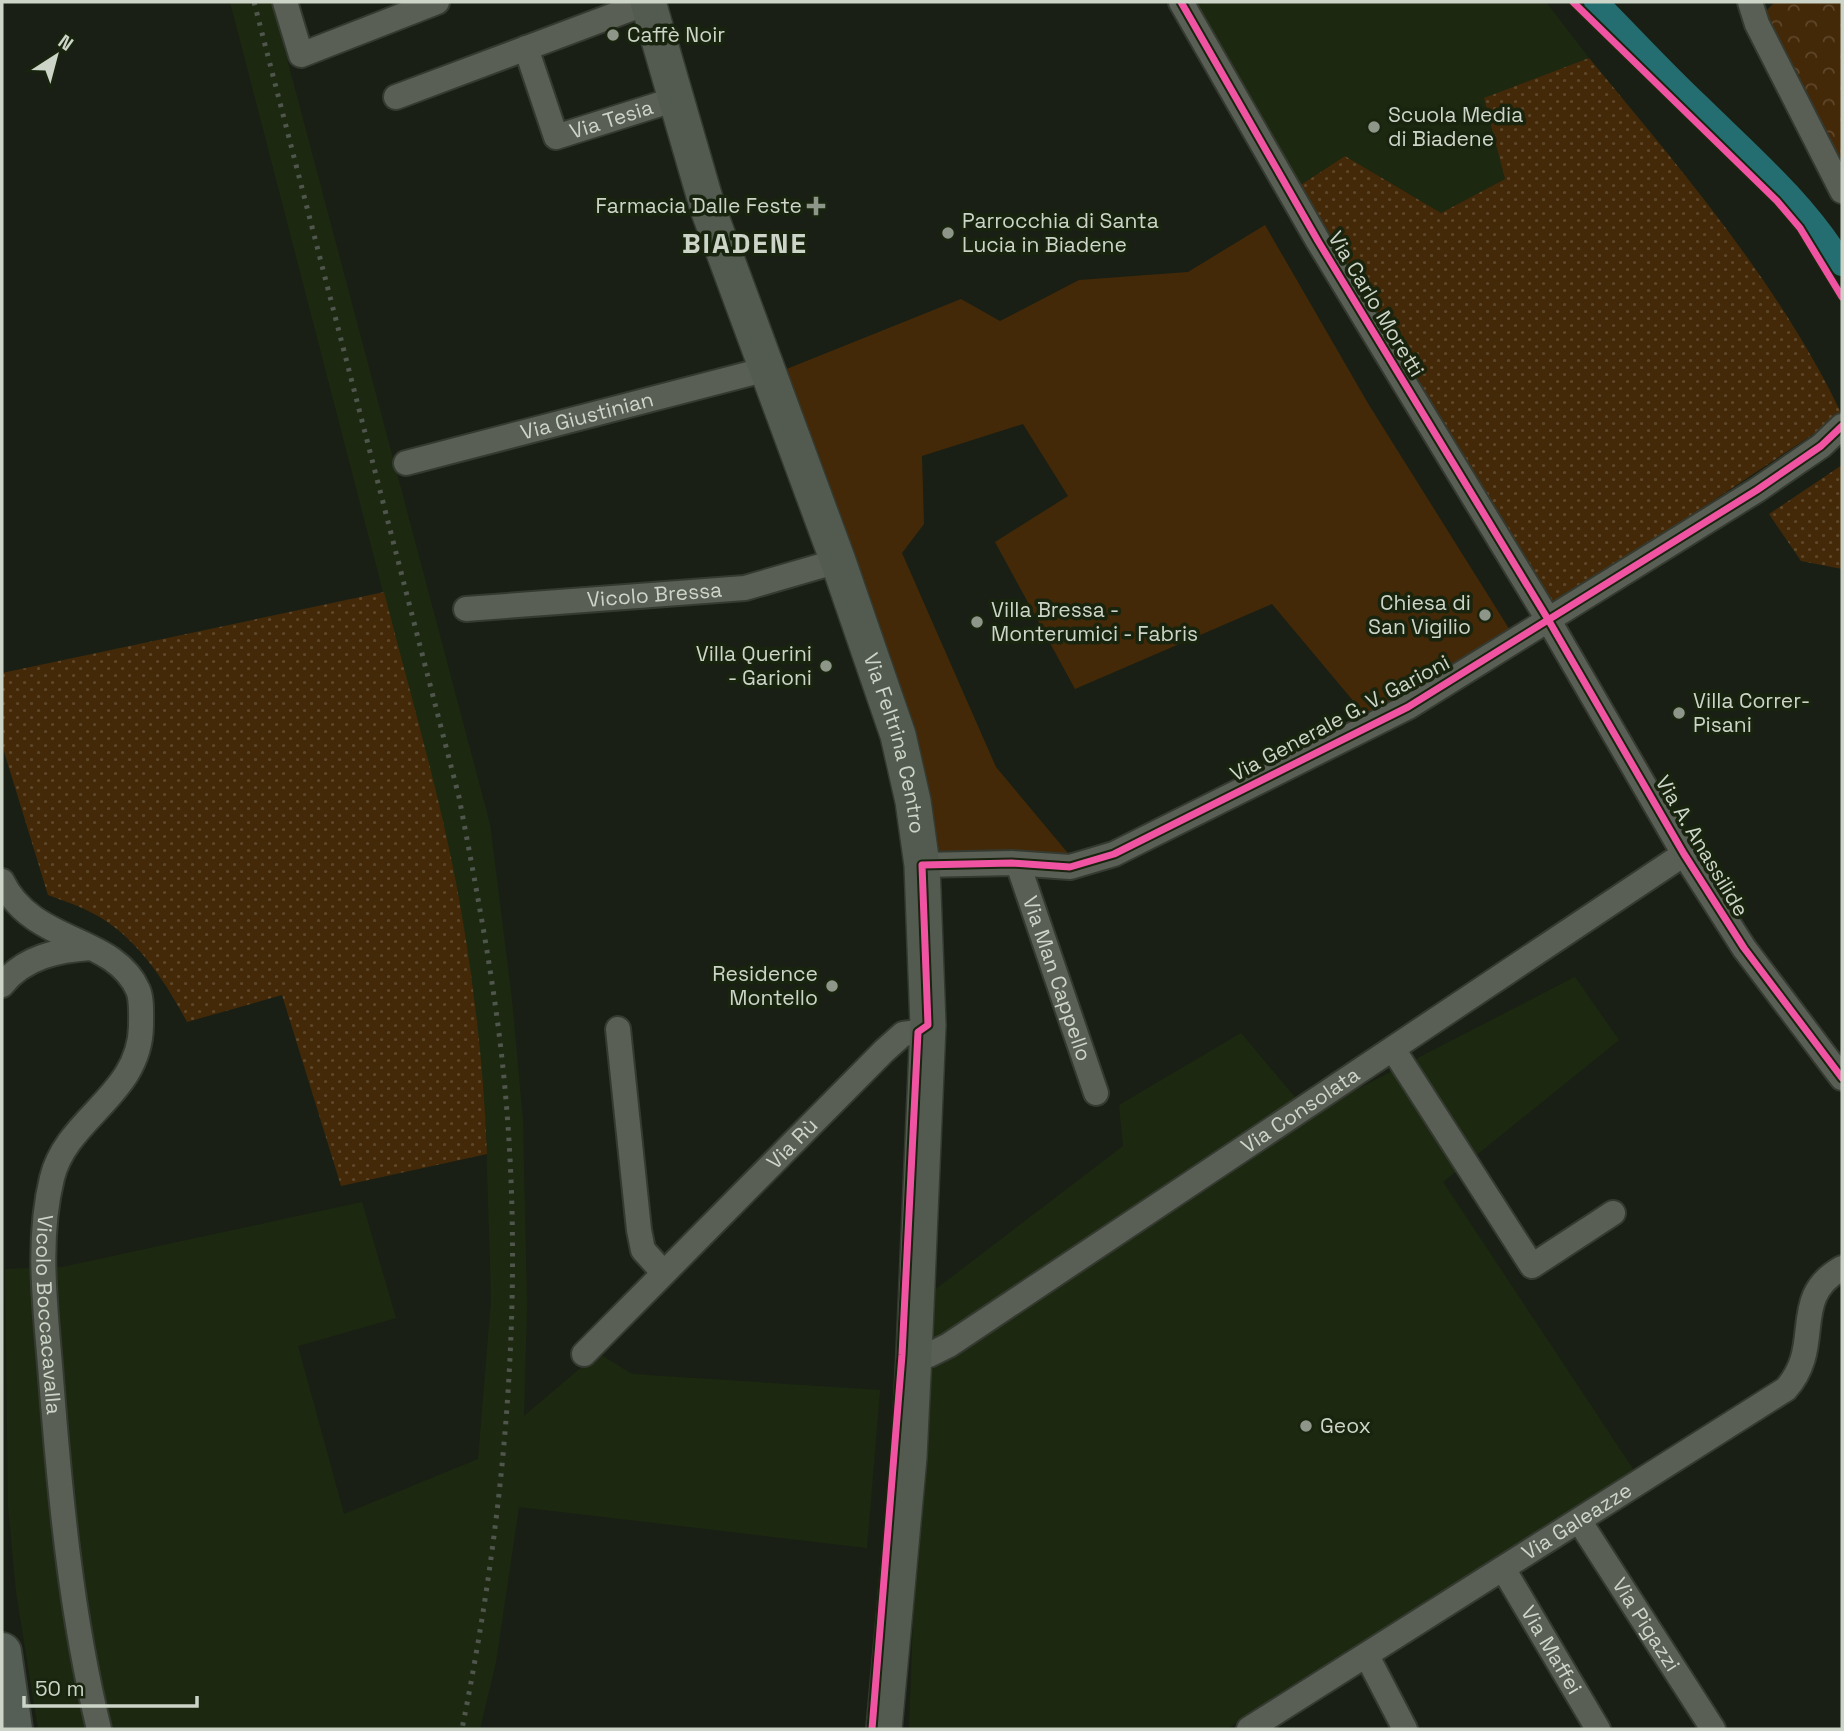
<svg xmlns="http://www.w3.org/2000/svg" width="1844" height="1731" font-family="'Space Grotesk',sans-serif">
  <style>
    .built { fill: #1c2910 }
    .grass { fill: url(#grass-dots) }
    .forest { fill: url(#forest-crowns) }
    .green { fill: #442908 }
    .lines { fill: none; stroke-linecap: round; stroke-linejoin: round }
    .canal { stroke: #246d70; stroke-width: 24 }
    .minor-casing { stroke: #353a31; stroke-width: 28 }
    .secondary-casing { stroke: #353a31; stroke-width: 38 }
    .primary-casing { stroke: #353a31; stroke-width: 42 }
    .minor { stroke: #5a5f55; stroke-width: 24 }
    .secondary { stroke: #535b50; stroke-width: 35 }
    .primary { stroke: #555f55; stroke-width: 38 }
    .rail { stroke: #50564d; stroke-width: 5; stroke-dasharray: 3.5 7; stroke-linecap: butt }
    .cycleway-casing { stroke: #19240f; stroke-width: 11 }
    .cycleway { stroke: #f153a3; stroke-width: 7 }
    .poi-dot { fill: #8e9589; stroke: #19240f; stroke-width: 2.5 }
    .labels { text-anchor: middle; stroke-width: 7; stroke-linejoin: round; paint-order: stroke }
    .poi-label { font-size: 21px; fill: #cdd5c8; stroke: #19240f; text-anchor: start }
    .street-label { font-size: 21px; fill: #cdd5c8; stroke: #19240f }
    .district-label { font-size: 28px; font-weight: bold; letter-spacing: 2px; fill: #cdd5c8; stroke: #19240f }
  </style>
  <defs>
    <pattern id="grass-dots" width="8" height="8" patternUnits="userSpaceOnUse" patternTransform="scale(1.75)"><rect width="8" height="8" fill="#442908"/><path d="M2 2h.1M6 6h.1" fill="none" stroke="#5e472a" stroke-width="1.8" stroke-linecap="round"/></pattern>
    <pattern id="forest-crowns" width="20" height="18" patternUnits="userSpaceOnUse" patternTransform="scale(1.75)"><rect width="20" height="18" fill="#442908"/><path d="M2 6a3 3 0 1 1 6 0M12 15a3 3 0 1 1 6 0" fill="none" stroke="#5e472a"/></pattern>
  </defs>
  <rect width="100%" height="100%" fill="#191f14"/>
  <!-- built -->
  <g class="built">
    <polygon points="230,2 272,2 490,824 512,1000 523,1120 527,1305 524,1416 598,1353 632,1374 880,1390 867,1548 519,1507 496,1662 480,1729 38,1729 16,1592 8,1506 5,1269 62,1267 362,1202 396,1318 298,1346 344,1514 478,1459 491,1301 486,1129 474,995 446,835"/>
    <polygon points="1182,2 1546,2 1589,58 1485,98 1505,179 1441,213 1345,156 1293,190"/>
    <polygon points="1575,977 1619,1040 1443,1182 1637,1475 1227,1729 909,1729 922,1381 932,1292 1123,1146 1119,1105 1241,1033 1309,1114"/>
  </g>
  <!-- grass -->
  <g class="grass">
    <path d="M 1589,58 C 1680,168 1781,286 1842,415 L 1547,611 L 1293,190 L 1345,156 L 1441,213 L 1505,179 L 1484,98 Z"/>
    <polygon points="1842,465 1842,569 1801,561 1769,514"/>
    <path d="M 384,592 C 412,702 445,811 463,922 C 476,999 484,1077 487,1154 L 341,1186 L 282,995 L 187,1022 C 166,982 135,935 94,914 C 80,906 64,901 48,895 L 2,745 L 2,673 Z"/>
  </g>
  <!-- forest -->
  <polygon class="forest" points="1775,2 1842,2 1842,173 1795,82 1765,12"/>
  <!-- green -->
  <polygon class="green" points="1265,225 1369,405 1513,635 1365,715 1272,604 1075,689 995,542 1068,496 1023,424 922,456 924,524 902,553 996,767 1072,858 1046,860 928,850 779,372 961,299 1000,321 1079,280 1188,272"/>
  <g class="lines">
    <!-- canal -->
    <path class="canal" d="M 1596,2 C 1630,36 1663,72 1698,105 C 1750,156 1804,202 1842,264"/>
    <!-- minor casing -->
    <g class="minor-casing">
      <g id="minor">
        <polyline points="285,2 301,55 437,2"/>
        <polyline points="1181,2 1318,241 1549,621 1684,854 1744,948 1842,1078"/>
        <polyline points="1750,2 1757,24 1842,191"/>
        <path id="s1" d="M 526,48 L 556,137 L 676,99"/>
        <polyline points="396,97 649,2"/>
        <path id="s2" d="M 406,463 L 767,369"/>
        <path id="s3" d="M 466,609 L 745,588 L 838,561"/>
        <path id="s4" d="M 1018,864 L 1096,1093"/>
        <polyline points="922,865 1012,863 1070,867 1114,854 1408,707 1757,490 1821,446 1842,426"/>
        <path id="s5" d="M 2,881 C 33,945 114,935 138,990 C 142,999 141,1015 141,1026 C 140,1095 67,1117 52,1178 C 36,1243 46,1311 51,1378 C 60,1495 71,1615 99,1729"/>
        <path d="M 2,985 C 24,957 58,950 91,948"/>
        <polyline points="618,1029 639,1230 643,1250 662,1271"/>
        <polyline points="1393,1049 1532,1266 1613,1213"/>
        <path id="s6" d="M 584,1354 L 884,1051 L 903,1034 L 918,1032 L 928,1025"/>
        <path id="s7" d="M 914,1354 L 929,1355 L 949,1345 L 1684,854"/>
        <path id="s8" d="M 1580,1522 L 1713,1729"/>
        <path id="s9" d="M 1504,1570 L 1598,1729"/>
        <polyline points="1367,1656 1405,1729"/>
        <path id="s10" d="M 1249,1729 L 1786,1389 C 1825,1345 1788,1298 1842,1268"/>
      </g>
    </g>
    <!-- secondary casing -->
    <g class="secondary-casing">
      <g id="secondary">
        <path id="s11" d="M 648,2 L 708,209 L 838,561 L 898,735 L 913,801 L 922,865 L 928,1025 L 914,1354 L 909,1457 L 884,1729"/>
      </g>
    </g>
    <!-- primary casing -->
    <g class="primary-casing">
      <polyline id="primary" points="2,1652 13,1729"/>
    </g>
    <!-- minor -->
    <use href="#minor" class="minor"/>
    <!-- secondary -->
    <use href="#secondary" class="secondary"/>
    <!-- primary -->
    <use href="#primary" class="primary"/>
    <!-- rail -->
    <path class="rail" d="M 254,2 L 459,797 C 474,876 489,954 499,1033 C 528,1266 508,1500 462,1729"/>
    <!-- cycleway casing -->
    <g class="cycleway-casing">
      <g id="cycleway">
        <polyline points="1181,2 1318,241 1549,621 1684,854 1744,948 1842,1078"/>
        <polyline points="1573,2 1777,201 1800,228 1842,297"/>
        <polyline points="872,1729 902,1355 918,1032 928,1025 922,865 1012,863 1070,867 1114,854 1408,707 1757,490 1821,446 1842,426"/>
      </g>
    </g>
    <!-- cycleway -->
    <use href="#cycleway" class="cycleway"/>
  </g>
  <!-- markers -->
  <g class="poi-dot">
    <circle cx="613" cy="35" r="7"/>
    <circle cx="1374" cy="127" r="7"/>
    <path d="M812.5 195.5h7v7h7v7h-7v7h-7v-7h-7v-7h7z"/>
    <circle cx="948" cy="233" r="7"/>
    <circle cx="1485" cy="615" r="7"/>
    <circle cx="977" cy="622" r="7"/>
    <circle cx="826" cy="666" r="7"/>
    <circle cx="1679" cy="713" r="7"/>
    <circle cx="832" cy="986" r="7"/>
    <circle cx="1306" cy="1426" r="7"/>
  </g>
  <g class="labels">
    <!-- poi labels -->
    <g class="poi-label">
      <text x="627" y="42">Caffè Noir</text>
      <text x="1388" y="122">Scuola Media<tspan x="1388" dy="24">di Biadene</tspan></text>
      <text x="802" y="213" text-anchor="end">Farmacia Dalle Feste</text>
      <text x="962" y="228">Parrocchia di Santa<tspan x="962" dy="24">Lucia in Biadene</tspan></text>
      <text x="1471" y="610" text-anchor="end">Chiesa di<tspan x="1471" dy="24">San Vigilio</tspan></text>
      <text x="991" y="617">Villa Bressa -<tspan x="991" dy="24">Monterumici - Fabris</tspan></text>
      <text x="812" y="661" text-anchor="end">Villa Querini<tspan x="812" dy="24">- Garioni</tspan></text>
      <text x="1693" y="708">Villa Correr-<tspan x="1693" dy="24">Pisani</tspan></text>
      <text x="818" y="981" text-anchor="end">Residence<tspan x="818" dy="24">Montello</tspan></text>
      <text x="1320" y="1433">Geox</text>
    </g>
    <!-- street labels -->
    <g class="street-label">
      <text dy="7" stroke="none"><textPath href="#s1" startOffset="152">Via Tesia</textPath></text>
      <text transform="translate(1376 304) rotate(59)" y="7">Via Carlo Moretti</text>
      <text dy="7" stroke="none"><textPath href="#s2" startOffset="187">Via Giustinian</textPath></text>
      <text dy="7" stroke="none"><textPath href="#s3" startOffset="189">Vicolo Bressa</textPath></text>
      <text transform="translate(1340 718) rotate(-28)" y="7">Via Generale G. V. Garioni</text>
      <text dy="7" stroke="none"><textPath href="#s11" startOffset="782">Via Feltrina Centro</textPath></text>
      <text transform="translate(1702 846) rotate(59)" y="7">Via A. Anassilide</text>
      <text dy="7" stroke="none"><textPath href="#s4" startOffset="121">Via Man Cappello</textPath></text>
      <text dy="7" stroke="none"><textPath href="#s7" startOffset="460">Via Consolata</textPath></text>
      <text dy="7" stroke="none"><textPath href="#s6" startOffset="296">Via Rù</textPath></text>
      <text dy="7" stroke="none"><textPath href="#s5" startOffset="532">Vicolo Boccacavalla</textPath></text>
      <text dy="7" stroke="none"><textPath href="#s10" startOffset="388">Via Galeazze</textPath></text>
      <text dy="7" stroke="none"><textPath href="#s8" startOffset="122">Via Pigazzi</textPath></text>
      <text dy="7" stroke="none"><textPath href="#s9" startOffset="93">Via Maffei</textPath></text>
    </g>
    <!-- district labels -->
    <g class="district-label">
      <text x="745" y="253">BIADENE</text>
    </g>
  </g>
  <!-- border -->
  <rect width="1844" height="1731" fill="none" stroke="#cdd5c8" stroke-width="7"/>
  <!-- north arrow -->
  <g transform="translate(56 56) rotate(36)" stroke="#19240f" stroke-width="5" paint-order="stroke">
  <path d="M0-5L12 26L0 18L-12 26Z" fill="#cdd5c8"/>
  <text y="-10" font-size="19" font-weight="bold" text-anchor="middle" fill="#cdd5c8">N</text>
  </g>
  <!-- scale -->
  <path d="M24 1696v10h173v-10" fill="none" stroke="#cdd5c8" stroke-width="3.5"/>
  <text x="35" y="1696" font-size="21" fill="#cdd5c8" stroke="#19240f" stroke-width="5" paint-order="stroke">50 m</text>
</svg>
